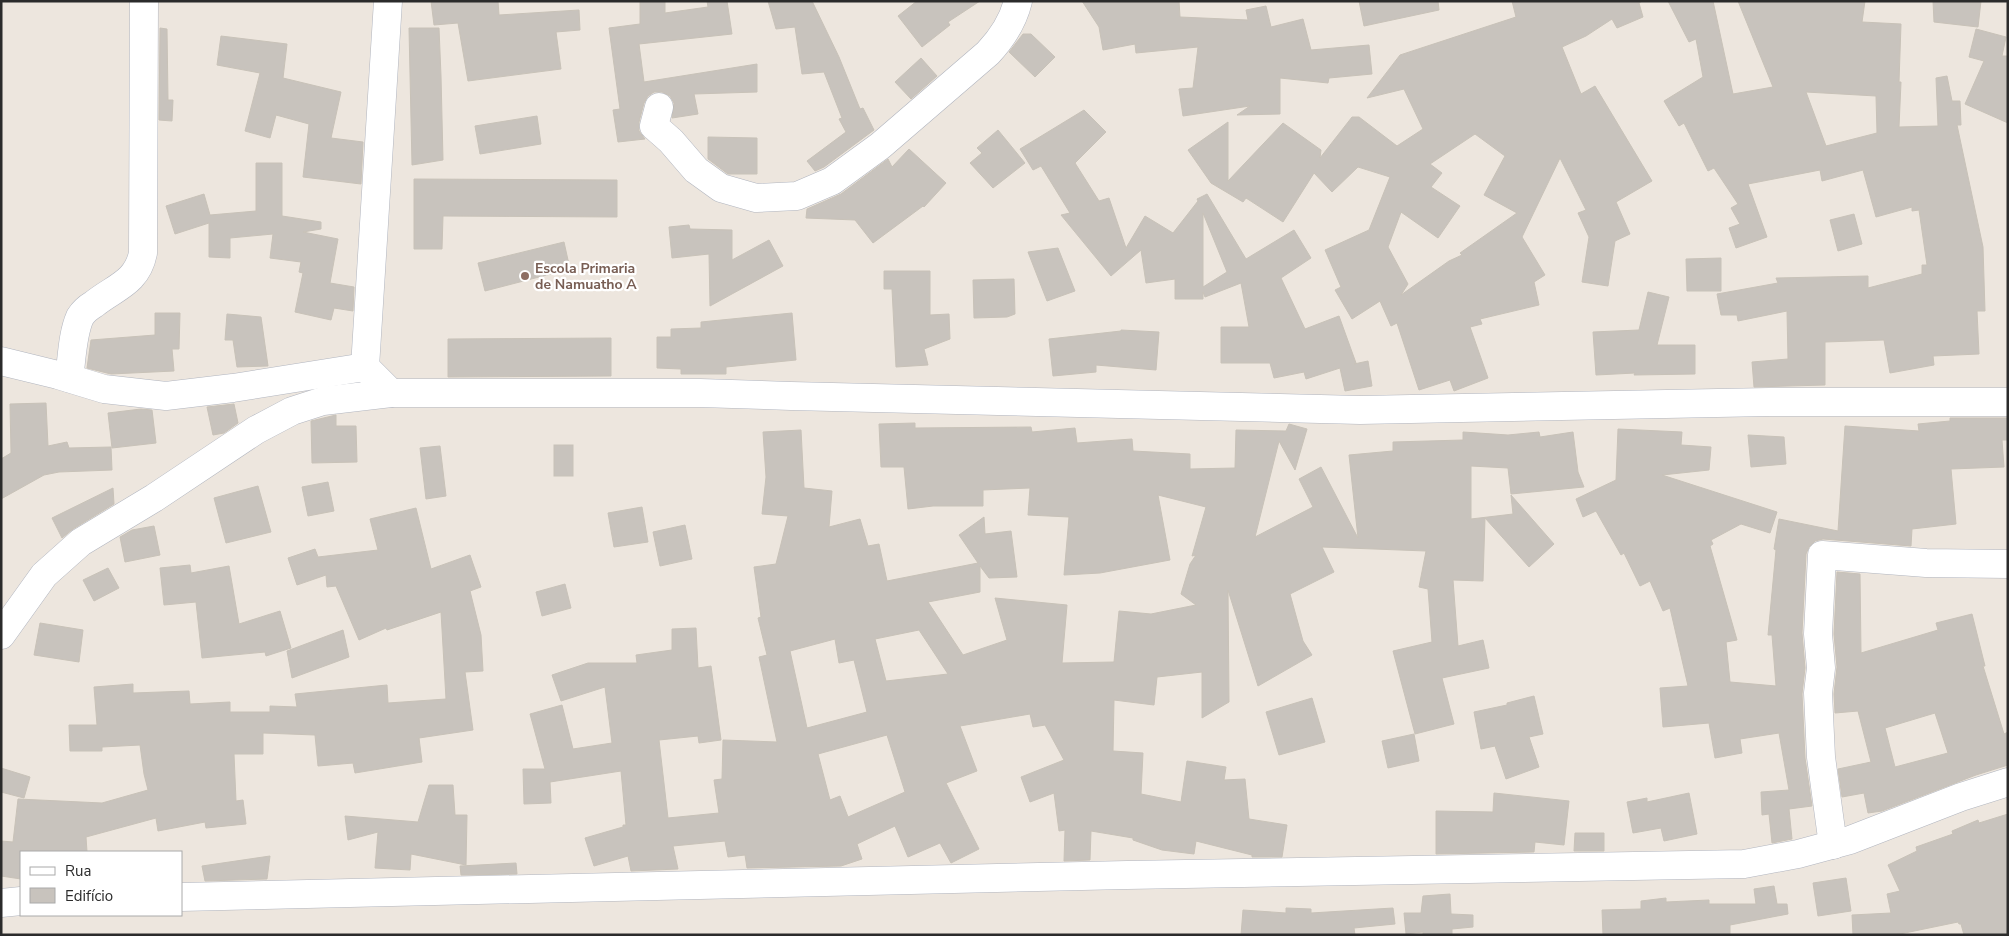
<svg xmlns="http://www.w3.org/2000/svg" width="2009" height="936" font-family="'Nunito Sans',sans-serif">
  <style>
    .building { fill: #c8c3bd; stroke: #c8c2b8; fill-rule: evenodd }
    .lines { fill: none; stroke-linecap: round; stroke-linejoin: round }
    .minor-casing { stroke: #b1b5bf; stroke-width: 29 }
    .minor { stroke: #fff; stroke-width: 28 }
    .education-dot { fill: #8d6e63; stroke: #fff; stroke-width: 2 }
    .labels { text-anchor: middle; stroke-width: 4.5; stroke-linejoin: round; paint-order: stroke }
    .education-label { font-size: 14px; font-weight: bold; fill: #785e54; stroke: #fff; text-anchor: start }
  </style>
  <rect width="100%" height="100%" fill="#ede6de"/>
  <!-- building -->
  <g class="building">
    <polygon points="431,1 498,1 499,15 579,10 580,30 556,32 561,69 468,81 458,23 434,25"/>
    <polygon points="640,1 665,1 665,13 708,7 707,1 727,1 732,34 639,44 644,82 757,64 757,92 694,94 698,114 672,118 674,103 670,96 662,92 654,92 648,96 644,103 639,122 639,131 645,139 618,142 613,110 620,109 609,28 640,24"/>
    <polygon points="768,1 812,1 839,57 860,109 863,108 874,130 824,167 815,171 807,161 846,132 839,119 842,118 824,72 802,74 795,27 776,29"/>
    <polygon points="917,1 980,1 948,22 950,25 922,47 898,16"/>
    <polygon points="1082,1 1179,1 1180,17 1248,20 1246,10 1266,6 1271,27 1303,19 1311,50 1369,45 1372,74 1329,78 1328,83 1280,78 1280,114 1237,115 1250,106 1183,116 1179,89 1193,88 1198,47 1136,53 1135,44 1103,50 1099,27"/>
    <polygon points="1359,1 1438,1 1439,10 1364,26"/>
    <path d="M 1512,1 L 1642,1 L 1639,3 L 1643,17 L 1617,28 L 1612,19 L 1586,36 L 1562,47 L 1581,94 L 1595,86 L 1652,181 L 1616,202 L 1630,234 L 1615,241 L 1608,286 L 1582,282 L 1589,237 L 1578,213 L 1586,210 L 1560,158 L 1522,237 L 1545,275 L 1534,282 L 1539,305 L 1480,319 L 1482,324 L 1470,327 L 1488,378 L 1454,391 L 1450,380 L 1419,390 L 1397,323 L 1391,326 L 1380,301 L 1352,319 L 1335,290 L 1341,287 L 1325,250 L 1369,230 L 1390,177 L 1358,167 L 1332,192 L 1314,173 L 1283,222 L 1246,198 L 1243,202 L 1211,183 L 1188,150 L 1228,122 L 1228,181 L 1283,123 L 1321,150 L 1320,158 L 1352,117 L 1359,117 L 1397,146 L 1423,129 L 1404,89 L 1367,98 L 1400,55 L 1516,17 ZM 1475,134 L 1505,156 L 1484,195 L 1517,213 L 1460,253 L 1462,255 L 1449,261 L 1401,295 L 1408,284 L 1388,247 L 1401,212 L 1438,238 L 1460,206 L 1431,187 L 1442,173 L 1430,164 Z"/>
    <path d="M 1668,1 L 1713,1 L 1733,94 L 1773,87 L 1738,1 L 1865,1 L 1862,22 L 1901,24 L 1899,82 L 1901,82 L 1899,127 L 1938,126 L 1936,78 L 1947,76 L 1952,101 L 1960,101 L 1961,125 L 1957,125 L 1983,247 L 1985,311 L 1977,311 L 1979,354 L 1933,356 L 1934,365 L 1890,373 L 1884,340 L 1825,342 L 1825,385 L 1754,387 L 1752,362 L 1788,359 L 1787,311 L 1738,321 L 1737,315 L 1721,315 L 1717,294 L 1778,283 L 1776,278 L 1868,276 L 1868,288 L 1922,274 L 1922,265 L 1927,265 L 1919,210 L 1912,211 L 1912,207 L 1876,217 L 1863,170 L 1822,181 L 1820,170 L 1748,184 L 1767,237 L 1736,248 L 1729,228 L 1740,224 L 1731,208 L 1738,204 L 1714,168 L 1708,171 L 1684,123 L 1679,126 L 1664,101 L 1703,77 L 1696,39 L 1689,42 ZM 1806,92 L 1876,96 L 1877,133 L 1826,146 Z"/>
    <polygon points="1933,1 1981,1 1978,27 1934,22"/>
    <polygon points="160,28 167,29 168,100 173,100 172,121 159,120"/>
    <polygon points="409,28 439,28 441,76 443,160 412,165"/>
    <polygon points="1976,29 2006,37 2002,56 2008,56 2008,123 1965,104 1984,61 1969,57"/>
    <polygon points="1023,34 1031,34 1055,57 1035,77 1009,52"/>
    <polygon points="221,36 287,44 283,78 341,92 331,138 363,142 361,184 303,177 309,124 276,115 270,138 245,131 260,73 217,65"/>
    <polygon points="921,58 937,76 911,99 895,82"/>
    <path d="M 1084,110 L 1106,132 L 1075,163 L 1099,201 L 1109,198 L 1126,248 L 1145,216 L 1173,233 L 1198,201 L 1197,199 L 1207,194 L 1246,259 L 1294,230 L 1311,258 L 1281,278 L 1305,329 L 1339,316 L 1356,363 L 1354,364 L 1368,361 L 1372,386 L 1345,391 L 1340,368 L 1306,379 L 1304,372 L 1274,378 L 1270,363 L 1221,363 L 1221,327 L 1249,327 L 1241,283 L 1205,297 L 1203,292 L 1203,299 L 1175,299 L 1175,279 L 1146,283 L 1141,250 L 1111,276 L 1061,215 L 1070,213 L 1041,166 L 1033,170 L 1020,149 ZM 1203,213 L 1227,272 L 1203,287 Z"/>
    <polygon points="537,116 541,144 480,154 475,126"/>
    <polygon points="998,130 1025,163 993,188 970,163 982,153 977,148"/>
    <polygon points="708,137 757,138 757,174 728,174 708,159"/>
    <polygon points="909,149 946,183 924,207 923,206 873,243 855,220 806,218 807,209 841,194 888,159 892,167"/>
    <polygon points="256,163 282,163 282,216 321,222 321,229 303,232 338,239 330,283 354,287 353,311 334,308 331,320 295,312 303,273 299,272 301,262 270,258 273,234 230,238 230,258 209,257 209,223 175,234 166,206 204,194 210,215 256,211"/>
    <polygon points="414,179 617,180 617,217 443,216 442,249 414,249"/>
    <polygon points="1854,214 1862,244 1838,251 1830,220"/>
    <polygon points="689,225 690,229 732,230 732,260 769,240 783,266 710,306 709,254 672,258 669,227"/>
    <polygon points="564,242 570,269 485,291 478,263"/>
    <polygon points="1058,248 1075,291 1047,301 1028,252"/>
    <polygon points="1721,258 1721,291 1687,291 1686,259"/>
    <polygon points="884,271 930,271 930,315 949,314 950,339 924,349 928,365 896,367 892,289 884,289"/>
    <polygon points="1014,279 1015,314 1007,317 974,318 973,280"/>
    <polygon points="1648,292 1669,297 1657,345 1695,345 1695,374 1634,375 1635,373 1596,375 1593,332 1639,330"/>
    <polygon points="155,313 180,313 179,349 172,349 174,371 111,374 87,368 91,340 155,335"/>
    <polygon points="792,313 796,360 726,367 726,374 681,374 681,369 657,368 657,337 671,337 671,329 701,328 701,322"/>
    <polygon points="227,314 261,317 268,366 237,367 233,340 225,340"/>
    <polygon points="1121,330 1159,332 1156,370 1096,365 1096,372 1053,376 1049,339 1121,331"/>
    <polygon points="611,338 611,376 448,377 448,339"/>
    <polygon points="46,403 48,446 67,442 69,448 111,447 112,470 59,472 44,475 1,499 1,459 11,453 10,404"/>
    <polygon points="234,404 238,423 224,433 213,435 207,407"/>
    <polygon points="141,409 152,410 156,443 112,448 108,413"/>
    <polygon points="336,415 336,426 356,426 357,462 312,463 311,421"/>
    <polygon points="1950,418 2008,418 2008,440 2002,440 2004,467 1951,469 1956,524 1912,529 1911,546 1823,539 1815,541 1809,547 1806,554 1802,633 1805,668 1802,694 1805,758 1812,806 1789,809 1792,839 1772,843 1769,814 1762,815 1761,792 1789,790 1779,733 1740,739 1742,753 1715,758 1709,723 1663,727 1660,688 1688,686 1670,608 1663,611 1650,581 1640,586 1624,553 1621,555 1596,511 1583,517 1576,499 1616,480 1618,429 1682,432 1681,445 1711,447 1709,470 1662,475 1777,512 1770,533 1741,524 1711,540 1713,544 1710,546 1737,640 1726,642 1730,682 1776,686 1772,635 1768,635 1776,550 1774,549 1779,519 1838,531 1845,426 1919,431 1918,424 1950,421"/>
    <path d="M 915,423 L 915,428 L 1031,427 L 1032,432 L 1075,428 L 1077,443 L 1132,439 L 1133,451 L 1190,454 L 1190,469 L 1235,468 L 1236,430 L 1286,431 L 1289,424 L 1307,429 L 1295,470 L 1279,441 L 1255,537 L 1313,507 L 1299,479 L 1321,467 L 1358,538 L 1349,455 L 1393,451 L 1393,442 L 1463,440 L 1463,432 L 1508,435 L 1539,432 L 1540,437 L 1573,432 L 1578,472 L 1584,487 L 1511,494 L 1508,468 L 1471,466 L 1471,519 L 1513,514 L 1511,495 L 1554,544 L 1529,567 L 1485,518 L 1483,581 L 1453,580 L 1458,646 L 1483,640 L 1489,668 L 1442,678 L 1454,724 L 1415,734 L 1393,651 L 1432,642 L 1428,589 L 1419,587 L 1426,551 L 1322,547 L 1334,572 L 1290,594 L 1303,641 L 1312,655 L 1258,686 L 1228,590 L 1229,702 L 1202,718 L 1202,672 L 1157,677 L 1154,705 L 1114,700 L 1113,751 L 1143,753 L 1141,794 L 1181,802 L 1187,761 L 1226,767 L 1224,780 L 1245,779 L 1249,819 L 1287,825 L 1282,857 L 1252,857 L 1252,855 L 1196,841 L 1194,854 L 1162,850 L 1133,840 L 1133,838 L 1091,831 L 1090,860 L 1064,861 L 1065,830 L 1059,831 L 1054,793 L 1030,802 L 1021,777 L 1064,760 L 1045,725 L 1033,727 L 1030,714 L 960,726 L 977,771 L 946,783 L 979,849 L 951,863 L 940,843 L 908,857 L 895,826 L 857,844 L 862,859 L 841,866 L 747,868 L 745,855 L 728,857 L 725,841 L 673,846 L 678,869 L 631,871 L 628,856 L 594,866 L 585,838 L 623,827 L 623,825 L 626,825 L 621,771 L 550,782 L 551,803 L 524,804 L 523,769 L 545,769 L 530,714 L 562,705 L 573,749 L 612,743 L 605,687 L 561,701 L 552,675 L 588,663 L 637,663 L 636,655 L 672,650 L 672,629 L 696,628 L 698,668 L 711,666 L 721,740 L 699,743 L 698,736 L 659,740 L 668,818 L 719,813 L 714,780 L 722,779 L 723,740 L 777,742 L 759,657 L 767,655 L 758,618 L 761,617 L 754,567 L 776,564 L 788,516 L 762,514 L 766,477 L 763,432 L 801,430 L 804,488 L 832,491 L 829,527 L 860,519 L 868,546 L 879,544 L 887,581 L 978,563 L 959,535 L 984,517 L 985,534 L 1011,531 L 1017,577 L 989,578 L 980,566 L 980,592 L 928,602 L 963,655 L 1007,640 L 995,598 L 1067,605 L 1062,663 L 1114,662 L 1119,611 L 1151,614 L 1196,605 L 1181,594 L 1190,564 L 1196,555 L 1192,556 L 1206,507 L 1158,495 L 1170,560 L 1100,573 L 1064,575 L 1069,517 L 1028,515 L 1030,488 L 983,490 L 983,506 L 933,506 L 908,509 L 904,467 L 881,467 L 879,424 ZM 919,630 L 948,674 L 886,681 L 875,639 ZM 835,639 L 839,663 L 854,660 L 867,712 L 807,728 L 790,651 ZM 887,735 L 905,792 L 848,817 L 840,796 L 830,800 L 818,754 Z"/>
    <polygon points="1748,435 1784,437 1786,464 1751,467"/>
    <rect x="554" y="445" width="19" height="31"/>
    <polygon points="440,446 446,496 426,499 420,448"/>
    <polygon points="328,482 334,511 308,516 302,487"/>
    <polygon points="258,486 271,532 226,543 214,498"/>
    <polygon points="113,488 114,504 73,529 62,538 52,518"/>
    <polygon points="642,507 648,542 614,547 608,513"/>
    <polygon points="416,508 431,569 470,555 481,587 470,591 481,635 483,671 465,672 473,730 419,738 422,762 355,773 353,763 318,766 315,735 263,733 263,754 234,754 236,801 243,800 246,824 206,828 205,822 158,831 156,818 86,837 87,852 21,852 21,879 1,876 1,841 13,842 18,799 102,803 148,790 144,774 140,745 102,747 102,751 70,751 69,725 97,725 94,687 133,684 133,693 189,691 190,704 230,702 230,712 270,712 270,706 297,707 295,694 387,685 388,703 446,699 441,612 387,630 386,628 359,640 336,586 327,587 326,575 297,585 288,558 315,549 318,557 378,550 370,519"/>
    <polygon points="685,525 692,559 660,566 653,532"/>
    <polygon points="154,526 160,555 125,562 120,537 132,530"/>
    <polygon points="190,565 191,573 229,566 239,624 280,611 291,648 266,656 265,652 202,658 196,602 164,605 160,568"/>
    <polygon points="108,568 119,588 94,601 83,580"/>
    <path d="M 1837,572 L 1860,574 L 1861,653 L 1938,630 L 1936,623 L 1972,614 L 1985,666 L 1983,666 L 2004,734 L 2008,732 L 2008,765 L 1976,775 L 1882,811 L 1868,813 L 1864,793 L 1842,797 L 1838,769 L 1871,762 L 1858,711 L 1835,713 L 1834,694 L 1837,667 L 1834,634 ZM 1935,713 L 1948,753 L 1895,767 L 1885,728 Z"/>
    <polygon points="565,584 571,608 542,616 536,592"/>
    <polygon points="40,623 83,630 79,662 34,655"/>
    <polygon points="343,630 349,657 292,678 287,651"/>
    <polygon points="1534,696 1543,734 1529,737 1539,767 1506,779 1495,746 1481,749 1474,712 1507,705 1507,703"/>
    <polygon points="1312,698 1325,742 1279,755 1266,712"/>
    <polygon points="1414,734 1419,761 1388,768 1382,741"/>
    <polygon points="1,768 30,777 24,798 1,792"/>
    <polygon points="429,785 453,785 455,815 467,815 466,865 411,854 410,870 375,868 378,832 348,840 345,816 418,822"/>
    <polygon points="1494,793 1569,801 1564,845 1535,842 1534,852 1436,854 1436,811 1493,812"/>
    <polygon points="1689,793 1697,834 1664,841 1661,828 1633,833 1627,802 1647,798 1647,802"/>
    <polygon points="2008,814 2008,935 1964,935 1961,924 1959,924 1958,922 1895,935 1853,935 1852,915 1891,913 1887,894 1900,891 1888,865 1917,851 1916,847 1953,834 1952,831 1978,820 1979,823"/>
    <polygon points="1575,833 1604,833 1604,851 1574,851"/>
    <polygon points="270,856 267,879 205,881 202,866"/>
    <polygon points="516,863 517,874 461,875 460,866"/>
    <polygon points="1846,878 1851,911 1818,916 1813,883"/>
    <polygon points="1774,886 1777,904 1787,904 1788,914 1730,925 1730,935 1603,935 1602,910 1641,909 1641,901 1666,898 1666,902 1709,900 1709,904 1756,904 1754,889"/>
    <polygon points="1450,894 1451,914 1473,915 1473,927 1452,929 1452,934 1423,935 1423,932 1406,934 1404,913 1421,913 1423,896"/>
    <polygon points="1286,908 1311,909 1311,913 1393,908 1395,924 1354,928 1355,935 1241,935 1243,910 1286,913"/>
  </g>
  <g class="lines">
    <!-- minor casing -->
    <g class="minor-casing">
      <g id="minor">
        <polyline points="388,1 365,367 391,393"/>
        <path d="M 659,107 L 654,126 L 671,141 L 696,170 L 721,188 L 756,198 L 797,196 L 832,181 L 880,146 L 988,53 C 1002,38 1013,22 1018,1"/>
        <polyline points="1,361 58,375 104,389 166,396 233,388 365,367"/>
        <path d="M 69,378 C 72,359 72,335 80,317 C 83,312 89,307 94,304 C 115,287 137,283 143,253 L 144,1"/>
        <polyline points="1,635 44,575 81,542 154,498 256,430 292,411 323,401 391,393 700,393 791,396 1360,410 1769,402 2008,402"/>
        <polyline points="1833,845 1821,757 1818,693 1821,668 1818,634 1822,555 1926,563 2008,564"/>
        <polyline points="181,897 1127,875 1744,864 1798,854 1850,840 1961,797 2008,782"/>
        <polyline points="1,903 21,901"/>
      </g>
    </g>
    <!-- minor -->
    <use href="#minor" class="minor"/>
  </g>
  <!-- markers -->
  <circle class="education-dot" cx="525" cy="276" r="5"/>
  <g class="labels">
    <!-- education labels -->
    <g class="education-label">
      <text x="535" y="273">Escola Primaria<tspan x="535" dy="16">de Namuatho A</tspan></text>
    </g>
  </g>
  <!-- border -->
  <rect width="2009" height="936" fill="none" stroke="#2b2b2b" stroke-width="5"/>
  <!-- legend -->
  <rect x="20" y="851" width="162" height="65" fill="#ffffff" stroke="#aaaaaa"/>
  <rect x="30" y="867" width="25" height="8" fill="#ffffff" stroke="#aaaaaa"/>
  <text x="65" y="876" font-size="15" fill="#2b2b2b">Rua</text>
  <rect x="30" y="888" width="25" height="15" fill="#c8c3bd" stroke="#aaaaaa"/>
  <text x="65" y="901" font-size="15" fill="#2b2b2b">Edifício</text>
</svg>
